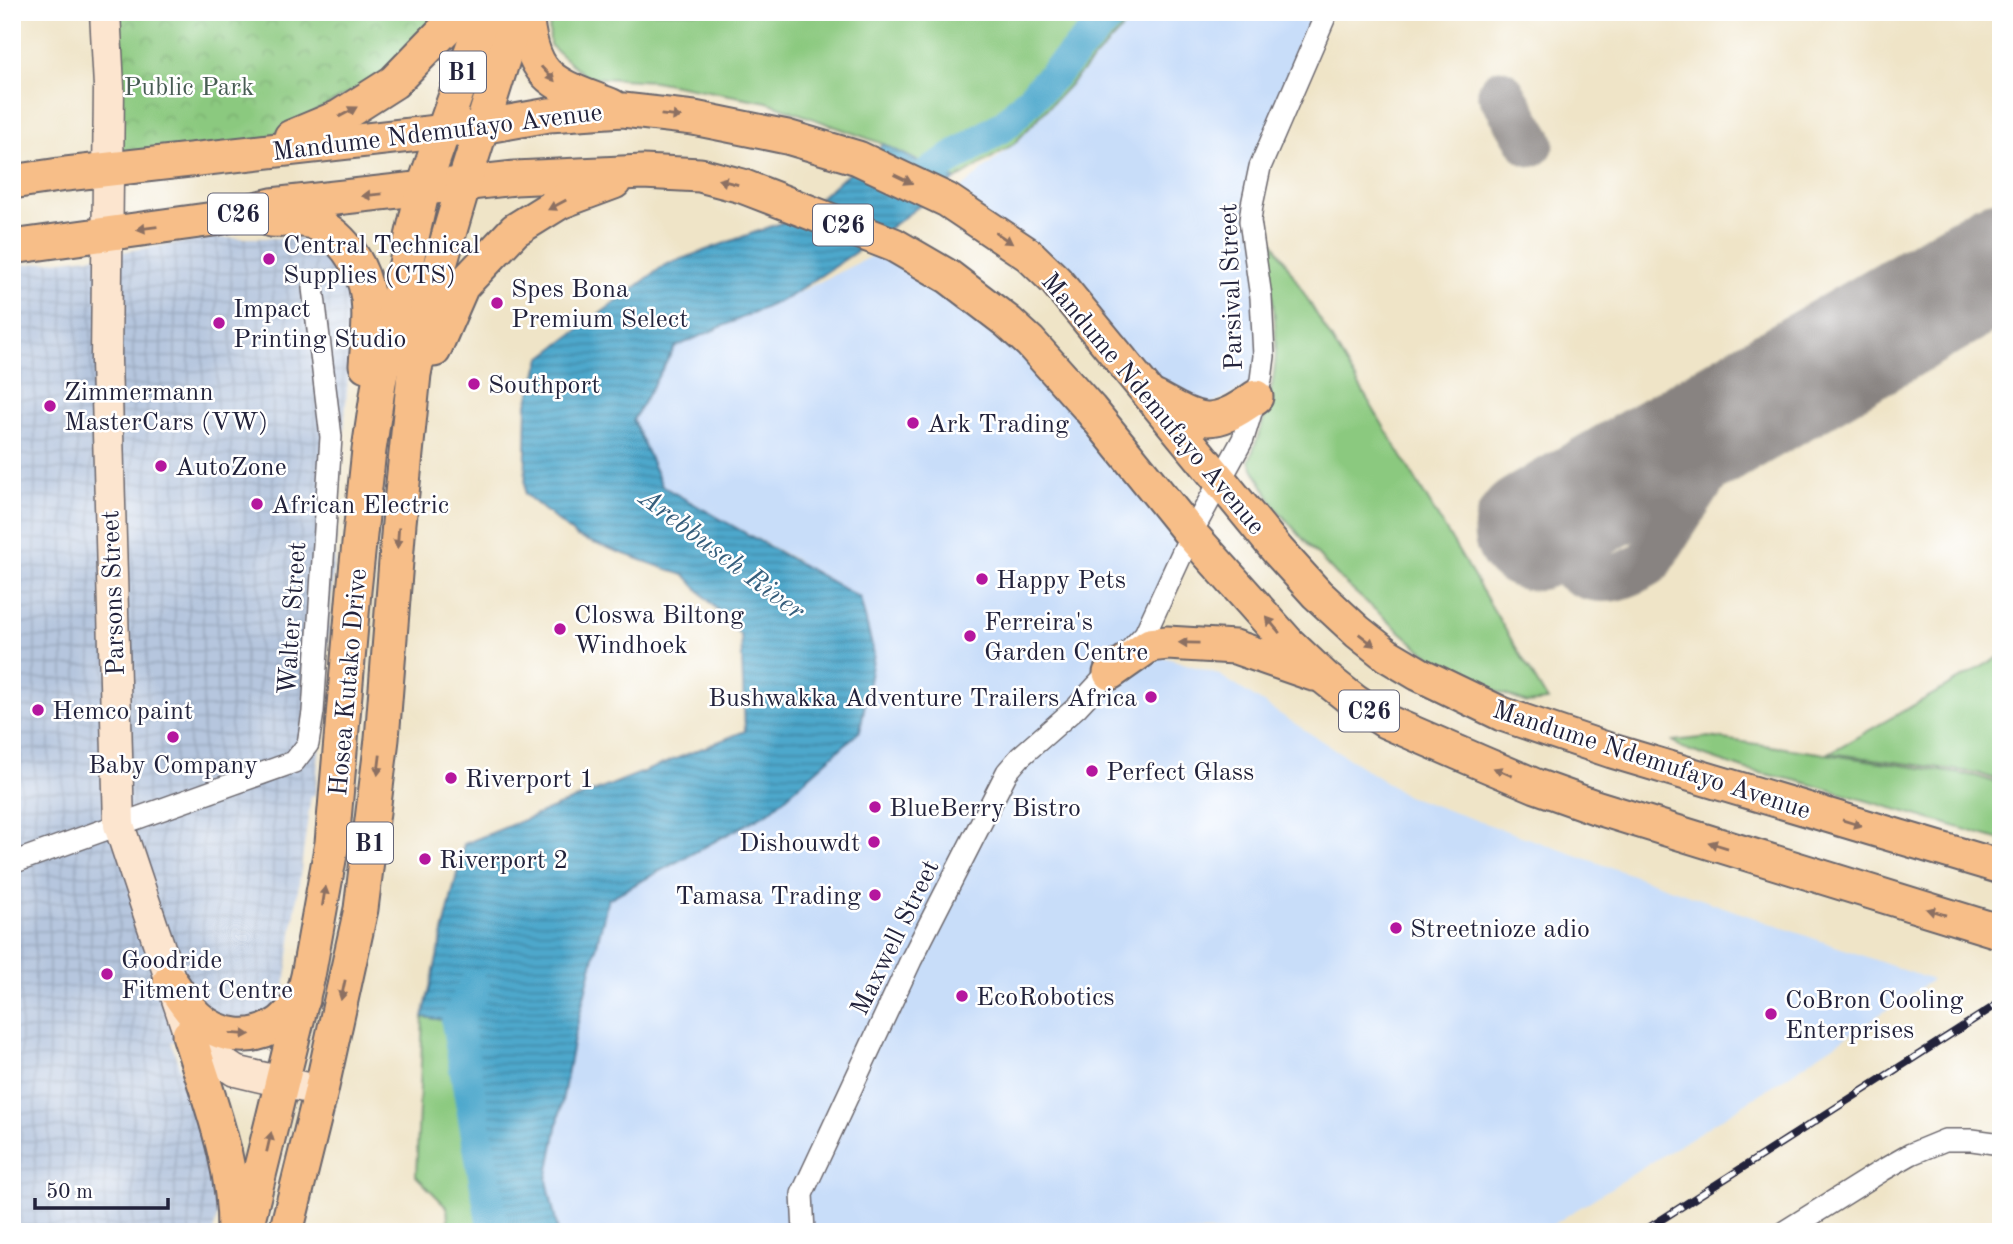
<svg xmlns="http://www.w3.org/2000/svg" width="2013" height="1244" font-family="'Old Standard TT',serif">
  <style>
    .built { fill: #c8ddf9 }
    .industrial { fill: url(#industrial-grid) }
    .green { fill: #8bc97f; stroke: #56765d; stroke-width: 2 }
    .park { fill: url(#park-crowns); stroke: #56765d; stroke-width: 2 }
    .water { fill: url(#water-rules); stroke: #386584; stroke-width: 2 }
    .lines { fill: none; stroke-linecap: round; stroke-linejoin: round }
    .river { stroke: #4ea8cc; stroke-width: 32 }
    .taxiway { stroke: #888381; stroke-width: 47 }
    .runway { stroke: #888381; stroke-width: 119 }
    .street-casing { stroke: #6a666c; stroke-width: 24 }
    .secondary-casing { stroke: #6a666c; stroke-width: 33 }
    .primary-casing { stroke: #6a666c; stroke-width: 37 }
    .street { stroke: #fff; stroke-width: 21 }
    .secondary { stroke: #fce5cf; stroke-width: 30 }
    .primary { stroke: #f7be88; stroke-width: 33 }
    .rail-casing { stroke: #22223b; stroke-width: 8 }
    .rail { stroke: #fff; stroke-width: 5; stroke-dasharray: 16; stroke-linecap: butt }
    .oneway { fill: #8c7062 }
    .poi-dot { fill: #b5179e; stroke: #fff; stroke-width: 2.5 }
    .labels { text-anchor: middle; stroke-width: 5; stroke-linejoin: round; paint-order: stroke }
    .shield { fill: #fff; stroke: #646476; stroke-width: 2 }
    .shield-label { font-size: 24px; font-weight: bold; fill: #22223b }
    .park-label { font-size: 26px; fill: #475c53; stroke: #fff }
    .street-label { font-size: 26px; fill: #22223b; stroke: #fff }
    .poi-label { font-size: 26px; fill: #22223b; stroke: #fff; text-anchor: start }
    .water-label { font-size: 28px; font-style: italic; fill: #365e7c; stroke: #fff }
  </style>
  <defs>
    <pattern id="industrial-grid" width="8" height="8" patternUnits="userSpaceOnUse" patternTransform="scale(1.75)"><rect width="8" height="8" fill="#b6c6de"/><path d="M0 4h8M4 0v8" fill="none" stroke="#9caabf"/></pattern>
    <pattern id="park-crowns" width="20" height="18" patternUnits="userSpaceOnUse" patternTransform="scale(1.75)"><rect width="20" height="18" fill="#8bc97f"/><path d="M2 6a3 3 0 1 1 6 0M12 15a3 3 0 1 1 6 0" fill="none" stroke="#78ac6f"/></pattern>
    <pattern id="water-rules" width="6" height="5" patternUnits="userSpaceOnUse" patternTransform="scale(1.75)"><rect width="6" height="5" fill="#4ea8cc"/><path d="M0 2.5h6" fill="none" stroke="#4088a7"/></pattern>
  </defs>
  <rect width="100%" height="100%" fill="#fff"/>
  <filter id="ink" filterUnits="userSpaceOnUse"><feTurbulence type="fractalNoise" baseFrequency=".0143" numOctaves="2"/><feDisplacementMap in="SourceGraphic" scale="14" xChannelSelector="R" yChannelSelector="G"/><feConvolveMatrix kernelMatrix="1 2 1 2 8 2 1 2 1" color-interpolation-filters="sRGB"/></filter>
  <filter id="wash" filterUnits="userSpaceOnUse"><feTurbulence type="fractalNoise" baseFrequency=".00686" numOctaves="4" result="noise"/><feDisplacementMap in="SourceGraphic" scale="28" xChannelSelector="R" yChannelSelector="G"/><feGaussianBlur stdDeviation="1.57" result="paint"/><feColorMatrix in="noise" values="0 0 0 0 0 0 0 0 0 0 0 0 0 0 0 0 0 1.4 0 .05"/><feComposite in="paint" operator="in"/></filter>
  <g filter="url(#wash)">
    <rect width="100%" height="100%" fill="#efe4c7"/>
    <!-- built -->
    <g class="built">
      <polygon points="1138,12 1327,12 1260,167 1261,380 1188,415 1081,310 947,200 1014,144"/>
      <polygon points="894,245 949,277 1191,534 1145,634 1097,693 1154,654 1218,674 1407,796 1932,980 1749,1101 1541,1232 558,1232 547,1180 574,1038 608,898 769,812 859,731 874,654 796,560 662,486 633,420 675,347 789,297"/>
    </g>
    <!-- industrial -->
    <polygon class="industrial" points="209,238 301,238 326,256 355,285 321,735 315,795 311,796 281,1014 171,1042 223,1195 213,1232 12,1232 12,266 89,257"/>
    <!-- green -->
    <g class="green">
      <polygon points="549,12 1138,12 1014,144 955,180 883,144 767,102 654,81 586,77 550,45"/>
      <path d="M 1262,223 L 1548,701 L 1527,703 L 1490,689 L 1443,665 L 1418,647 L 1342,581 L 1310,547 L 1275,507 L 1249,461 C 1260,433 1270,403 1274,373 C 1281,328 1267,268 1262,223 Z"/>
      <polygon points="2001,656 2001,781 1977,773 1829,753"/>
      <polygon points="1709,737 1976,776 2001,784 2001,840 1799,781 1746,770 1682,748 1673,741"/>
      <polygon points="423,1017 457,1022 494,1232 449,1232 447,1207 416,1176"/>
    </g>
    <!-- park -->
    <polygon class="park" points="105,12 462,12 392,69 238,154 108,171"/>
    <!-- water -->
    <polygon class="water" points="883,144 955,180 866,245 789,297 675,347 633,420 662,486 860,598 874,654 860,731 769,812 608,899 574,1038 547,1180 558,1232 494,1232 457,1022 423,1017 464,844 745,731 741,636 686,576 577,537 525,494 527,404 541,358 665,265 797,217"/>
    <g class="lines">
      <!-- river -->
      <g class="river">
        <polyline points="899,192 1006,124 1114,12"/>
        <polyline points="474,987 457,1022 494,1232"/>
      </g>
      <!-- taxiway -->
      <g class="taxiway">
        <polyline points="1501,93 1531,143"/>
        <path d="M 1553,520 C 1552,554 1576,583 1612,578 C 1625,576 1636,570 1648,563 L 1736,427 L 1754,404"/>
      </g>
      <!-- runway -->
      <polyline class="runway" points="1533,531 2001,260"/>
    </g>
  </g>
  <g filter="url(#ink)">
    <g class="lines">
      <!-- street casing -->
      <g class="street-casing">
        <g id="street">
          <polyline points="12,863 294,762 308,744 313,712 331,437 313,288"/>
          <polyline points="804,1232 802,1194 911,960 1007,772 1020,757 1077,707 1145,634 1191,534 1243,439 1261,380 1264,356 1261,297 1250,221 1252,205 1260,167 1327,12"/>
          <polyline points="1784,1232 1883,1170 1911,1154 1945,1140 1972,1140 2001,1144"/>
        </g>
      </g>
      <!-- secondary casing -->
      <g class="secondary-casing">
        <polyline id="secondary" points="105,12 109,87 106,361 119,825 189,1035 201,1048 235,1071 321,1091"/>
      </g>
      <!-- primary casing -->
      <g class="primary-casing">
        <g id="primary">
          <path d="M 526,12 C 532,82 554,83 612,106"/>
          <polyline points="291,137 339,117 394,82 462,12"/>
          <polyline points="12,182 66,174 481,127 549,115 623,110 694,118 787,137 858,158 947,200 1029,255 1056,281 1278,551 1317,594 1358,632 1387,655 1419,674 1502,714 1612,751 2001,867"/>
          <path d="M 271,220 C 282,221 298,218 309,221 C 324,225 339,238 348,250 C 376,287 369,322 366,365"/>
          <polyline points="12,247 214,219 272,205 515,178 643,172 700,175 742,186 894,245 949,277 1008,322 1030,342 1090,409 1191,534 1289,644 1325,678 1354,701 1385,721 1482,763 1536,786 1595,807 2001,932"/>
          <polyline points="434,350 462,286 515,230 560,202 614,182"/>
          <path d="M 1156,398 C 1201,423 1212,429 1256,397"/>
          <polyline points="1110,673 1150,645 1167,643 1235,647 1313,674"/>
          <path d="M 170,981 C 178,992 186,1006 196,1016 C 219,1038 253,1042 280,1023 C 288,1017 295,1007 303,1000"/>
          <path d="M 189,1035 C 209,1101 235,1162 234,1232"/>
          <polyline points="245,1232 308,976 332,843 354,591 369,450 379,382 423,189 485,12"/>
          <polyline points="286,1232 321,1091 361,909 382,739 399,523 414,374 427,309 464,183 518,12"/>
        </g>
      </g>
      <!-- street -->
      <use href="#street" class="street"/>
      <!-- secondary -->
      <use href="#secondary" class="secondary"/>
      <!-- primary -->
      <use href="#primary" class="primary"/>
      <!-- rail casing -->
      <g class="rail-casing">
        <polyline id="rail" points="1642,1232 2001,1002"/>
      </g>
      <!-- rail -->
      <use href="#rail" class="rail"/>
    </g>
    <!-- one-way arrows -->
    <defs><path id="oneway-solid" d="M-6-.8H1V-3.2L6.5 0L1 3.2V.8H-6Z" transform="scale(1.75)"/></defs>
    <g class="oneway">
      <use href="#oneway-solid" transform="translate(548 74) rotate(47)"/>
      <use href="#oneway-solid" transform="translate(348 112) rotate(-29)"/>
      <use href="#oneway-solid" transform="translate(671 116) rotate(6)"/>
      <use href="#oneway-solid" transform="translate(903 179) rotate(26)"/>
      <use href="#oneway-solid" transform="translate(728 182) rotate(-166)"/>
      <use href="#oneway-solid" transform="translate(372 195) rotate(174)"/>
      <use href="#oneway-solid" transform="translate(557 205) rotate(152)"/>
      <use href="#oneway-solid" transform="translate(147 228) rotate(173)"/>
      <use href="#oneway-solid" transform="translate(1004 238) rotate(34)"/>
      <use href="#oneway-solid" transform="translate(398 538) rotate(94)"/>
      <use href="#oneway-solid" transform="translate(1273 625) rotate(-130)"/>
      <use href="#oneway-solid" transform="translate(1367 640) rotate(38)"/>
      <use href="#oneway-solid" transform="translate(1189 643) rotate(-179)"/>
      <use href="#oneway-solid" transform="translate(379 765) rotate(97)"/>
      <use href="#oneway-solid" transform="translate(1503 772) rotate(-157)"/>
      <use href="#oneway-solid" transform="translate(1852 823) rotate(17)"/>
      <use href="#oneway-solid" transform="translate(1718 845) rotate(-163)"/>
      <use href="#oneway-solid" transform="translate(324 896) rotate(-81)"/>
      <use href="#oneway-solid" transform="translate(1936 912) rotate(-163)"/>
      <use href="#oneway-solid" transform="translate(343 990) rotate(102)"/>
      <use href="#oneway-solid" transform="translate(240 1034) rotate(3)"/>
      <use href="#oneway-solid" transform="translate(269 1142) rotate(-77)"/>
    </g>
  </g>
  <!-- markers -->
  <g class="poi-dot">
    <circle cx="269" cy="259" r="7"/>
    <circle cx="497" cy="303" r="7"/>
    <circle cx="219" cy="323" r="7"/>
    <circle cx="474" cy="384" r="7"/>
    <circle cx="50" cy="406" r="7"/>
    <circle cx="913" cy="423" r="7"/>
    <circle cx="161" cy="466" r="7"/>
    <circle cx="257" cy="504" r="7"/>
    <circle cx="982" cy="579" r="7"/>
    <circle cx="560" cy="629" r="7"/>
    <circle cx="970" cy="636" r="7"/>
    <circle cx="1151" cy="697" r="7"/>
    <circle cx="38" cy="710" r="7"/>
    <circle cx="173" cy="737" r="7"/>
    <circle cx="1092" cy="771" r="7"/>
    <circle cx="451" cy="778" r="7"/>
    <circle cx="875" cy="807" r="7"/>
    <circle cx="874" cy="842" r="7"/>
    <circle cx="425" cy="859" r="7"/>
    <circle cx="875" cy="895" r="7"/>
    <circle cx="1396" cy="928" r="7"/>
    <circle cx="107" cy="974" r="7"/>
    <circle cx="962" cy="996" r="7"/>
    <circle cx="1771" cy="1014" r="7"/>
  </g>
  <g class="labels">
    <!-- shield labels -->
    <g class="shield">
      <rect x="440" y="51.5" width="46" height="41" rx="5"/>
      <rect x="208" y="193.5" width="60" height="41" rx="5"/>
      <rect x="813" y="204.5" width="60" height="41" rx="5"/>
      <rect x="1339" y="690.5" width="60" height="41" rx="5"/>
      <rect x="347" y="822.5" width="46" height="41" rx="5"/>
    </g>
    <g class="shield-label">
      <text x="463" y="80">B1</text>
      <text x="238" y="222">C26</text>
      <text x="843" y="233">C26</text>
      <text x="1369" y="719">C26</text>
      <text x="370" y="851">B1</text>
    </g>
    <!-- park labels -->
    <g class="park-label">
      <text x="189" y="95">Public Park</text>
    </g>
    <!-- street labels -->
    <g class="street-label">
      <text transform="translate(437 131) rotate(-7)" y="9">Mandume Ndemufayo Avenue</text>
      <text transform="translate(1230 287) rotate(-92)" y="9">Parsival Street</text>
      <text transform="translate(1154 403) rotate(50)" y="9">Mandume Ndemufayo Avenue</text>
      <text transform="translate(112 593) rotate(-92)" y="9">Parsons Street</text>
      <text transform="translate(291 618) rotate(-86)" y="9">Walter Street</text>
      <text transform="translate(347 682) rotate(-85)" y="9">Hosea Kutako Drive</text>
      <text transform="translate(1652 759) rotate(18)" y="9">Mandume Ndemufayo Avenue</text>
      <text transform="translate(894 937) rotate(-64)" y="9">Maxwell Street</text>
    </g>
    <!-- poi labels -->
    <g class="poi-label">
      <text x="283" y="253">Central Technical<tspan x="283" dy="30">Supplies (CTS)</tspan></text>
      <text x="511" y="297">Spes Bona<tspan x="511" dy="30">Premium Select</tspan></text>
      <text x="233" y="317">Impact<tspan x="233" dy="30">Printing Studio</tspan></text>
      <text x="488" y="393">Southport</text>
      <text x="64" y="400">Zimmermann<tspan x="64" dy="30">MasterCars (VW)</tspan></text>
      <text x="927" y="432">Ark Trading</text>
      <text x="175" y="475">AutoZone</text>
      <text x="271" y="513">African Electric</text>
      <text x="996" y="588">Happy Pets</text>
      <text x="574" y="623">Closwa Biltong<tspan x="574" dy="30">Windhoek</tspan></text>
      <text x="984" y="630">Ferreira's<tspan x="984" dy="30">Garden Centre</tspan></text>
      <text x="1137" y="706" text-anchor="end">Bushwakka Adventure Trailers Africa</text>
      <text x="52" y="719">Hemco paint</text>
      <text x="173" y="773" text-anchor="middle">Baby Company</text>
      <text x="1106" y="780">Perfect Glass</text>
      <text x="465" y="787">Riverport 1</text>
      <text x="889" y="816">BlueBerry Bistro</text>
      <text x="860" y="851" text-anchor="end">Dishouwdt</text>
      <text x="439" y="868">Riverport 2</text>
      <text x="861" y="904" text-anchor="end">Tamasa Trading</text>
      <text x="1410" y="937">Streetnioze adio</text>
      <text x="121" y="968">Goodride<tspan x="121" dy="30">Fitment Centre</tspan></text>
      <text x="976" y="1005">EcoRobotics</text>
      <text x="1785" y="1008">CoBron Cooling<tspan x="1785" dy="30">Enterprises</tspan></text>
    </g>
    <!-- water labels -->
    <g class="water-label">
      <text transform="translate(723 553) rotate(37)" y="10">Arebbusch River</text>
    </g>
  </g>
  <!-- margin -->
  <rect width="2013" height="1244" fill="none" stroke="#fff" stroke-width="42"/>
  <!-- scale -->
  <path d="M35 1198v10h133v-10" fill="none" stroke="#22223b" stroke-width="3.5"/>
  <text x="46" y="1198" font-size="21" fill="#22223b" stroke="#ffffff" stroke-width="5" paint-order="stroke">50 m</text>
</svg>
